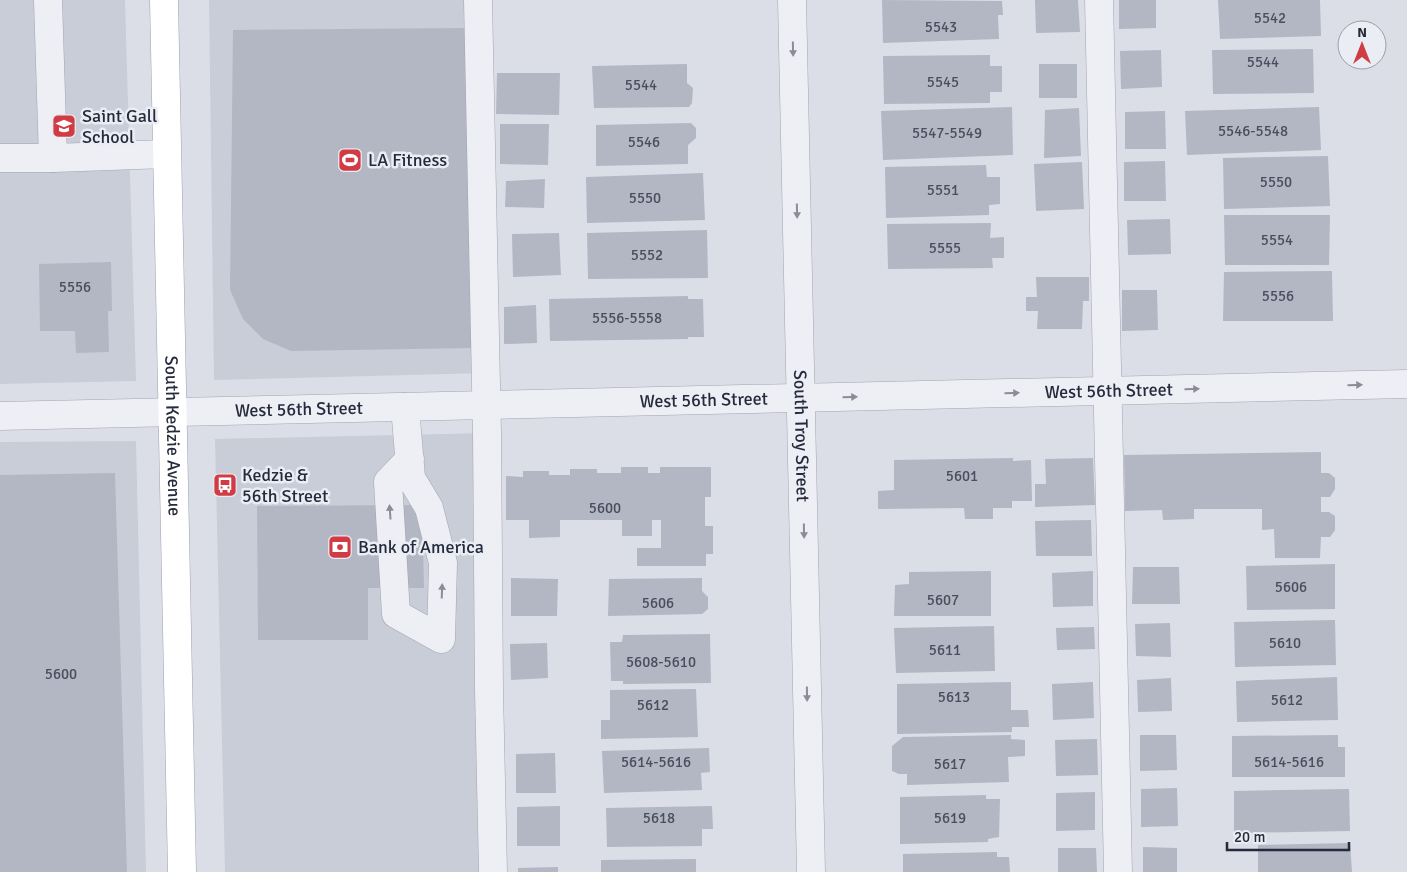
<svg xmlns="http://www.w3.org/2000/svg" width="1407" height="872" font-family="Signika,sans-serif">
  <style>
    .built { fill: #c9cdd8 }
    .building { fill: #b2b7c3 }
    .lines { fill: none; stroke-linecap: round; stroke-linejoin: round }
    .minor-casing { stroke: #a1a5b0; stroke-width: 29 }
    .major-casing { stroke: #9aa1b2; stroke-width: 29 }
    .minor { stroke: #eeeff4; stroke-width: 28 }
    .major { stroke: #fff; stroke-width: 28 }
    .oneway { fill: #8a8d98 }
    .labels { text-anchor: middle; stroke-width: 5; stroke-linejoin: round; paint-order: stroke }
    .number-label { font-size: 15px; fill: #484e5e }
    .poi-label { font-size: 18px; fill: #252b3c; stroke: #eaedf4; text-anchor: start }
    .street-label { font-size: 18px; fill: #252b3c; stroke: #eaedf4 }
  </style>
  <rect width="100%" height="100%" fill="#dbdee6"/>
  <!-- built -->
  <g class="built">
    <polygon points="0,0 125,0 136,381 0,384"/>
    <polygon points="209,0 478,0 486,373 214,380"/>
    <polygon points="487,433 497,872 225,872 215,439"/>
    <polygon points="136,441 146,872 0,872 0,442"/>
  </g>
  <!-- building -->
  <g class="building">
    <polygon points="882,0 1002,1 1003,15 998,15 999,39 883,43"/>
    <polygon points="1035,0 1078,0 1080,32 1036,33"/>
    <polygon points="1119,0 1156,0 1156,28 1119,29"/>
    <polygon points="1218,0 1320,0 1321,36 1220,39"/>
    <polygon points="467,28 472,348 291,351 263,339 243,319 230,290 233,30"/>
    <polygon points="1313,49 1314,93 1213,94 1212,50"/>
    <polygon points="1161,50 1162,87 1121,89 1120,51"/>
    <polygon points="990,55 990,66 1002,66 1002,92 990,92 990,103 884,104 883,56"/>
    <polygon points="687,64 687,83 693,88 692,103 689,107 594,108 592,66"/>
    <rect x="1039" y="64" width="38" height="34"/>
    <polygon points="497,73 560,73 559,115 496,114"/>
    <polygon points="1012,107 1013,155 883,160 881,111"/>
    <polygon points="1319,107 1321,150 1187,155 1185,111"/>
    <polygon points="1079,108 1081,156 1044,158 1045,110"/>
    <polygon points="1165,111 1166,149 1125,149 1125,112"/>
    <polygon points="691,123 696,128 696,138 688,145 688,164 596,166 596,125"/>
    <polygon points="500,124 549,124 548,165 500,164"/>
    <polygon points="1328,156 1330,206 1224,209 1223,158"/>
    <polygon points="1165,161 1166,201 1124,201 1124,162"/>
    <polygon points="1082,162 1084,209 1036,211 1034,164"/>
    <polygon points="986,165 987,177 1000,177 1000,204 989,205 989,215 886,218 885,167"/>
    <polygon points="703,173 705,220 587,223 586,177"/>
    <polygon points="545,179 544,208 505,207 506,181"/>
    <polygon points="1224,215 1330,215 1329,265 1225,265"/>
    <polygon points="1170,219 1171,254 1128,255 1127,220"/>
    <polygon points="991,223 990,238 1004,237 1004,258 992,258 993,268 888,269 887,224"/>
    <polygon points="707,230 708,278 588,279 587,233"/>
    <polygon points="559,233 561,275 513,277 512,234"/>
    <polygon points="111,262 112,311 108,311 109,352 76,353 75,331 40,331 39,264"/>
    <polygon points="1332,271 1333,321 1223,321 1224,272"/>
    <polygon points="1036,277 1089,277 1089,301 1083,301 1082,329 1037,329 1038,311 1026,311 1026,297 1037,297"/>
    <polygon points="1122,290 1157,290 1158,330 1122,331"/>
    <polygon points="688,296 688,299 703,299 704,337 688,337 688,339 550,341 549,299"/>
    <polygon points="536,305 537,343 504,344 504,307"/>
    <polygon points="1321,452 1321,473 1329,473 1335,478 1335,489 1330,497 1321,497 1321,512 1329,512 1335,516 1335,530 1330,537 1321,537 1320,558 1275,558 1274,529 1262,530 1262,509 1194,509 1194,519 1163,520 1162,510 1125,511 1124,455"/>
    <polygon points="1013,458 1013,461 1031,460 1032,501 1012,501 1012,508 993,508 993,519 965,519 964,508 878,509 878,491 894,490 894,460"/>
    <polygon points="1093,458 1095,505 1035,507 1035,484 1046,484 1045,459"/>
    <polygon points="621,467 648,467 648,473 660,473 660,467 711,467 711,497 705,497 705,526 713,526 713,554 706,554 706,566 637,566 637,548 661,548 661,520 652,520 652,536 622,536 622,520 560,520 560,537 529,538 529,520 506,520 506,476 523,477 523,471 549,471 549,475 570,475 570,469 597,469 597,473 621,473"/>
    <polygon points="115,473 127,872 0,872 0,475"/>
    <polygon points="422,505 424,588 368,588 368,640 258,640 257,506"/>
    <polygon points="1091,520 1092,556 1036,556 1035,521"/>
    <polygon points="1335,564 1335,609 1247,610 1246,566"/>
    <polygon points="1133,567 1179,567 1180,604 1132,604"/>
    <polygon points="991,571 991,616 894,616 895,585 909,584 909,572"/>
    <polygon points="1093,571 1093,606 1053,607 1052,573"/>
    <polygon points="511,578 558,579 557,616 511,616"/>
    <polygon points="702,578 702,591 708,597 708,609 702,614 608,616 609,579"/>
    <polygon points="1335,620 1336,665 1235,667 1234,622"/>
    <polygon points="1170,623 1171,657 1136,656 1135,624"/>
    <polygon points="994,626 995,671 896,673 894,628"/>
    <polygon points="1094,627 1095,649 1057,650 1056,628"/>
    <polygon points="710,634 711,683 623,684 623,681 611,681 610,642 622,642 623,635"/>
    <polygon points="547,643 548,678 511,680 510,644"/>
    <polygon points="1337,677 1338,720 1237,722 1236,681"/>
    <polygon points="1171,678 1172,711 1138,712 1137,680"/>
    <polygon points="1011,682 1011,710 1028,710 1029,727 1012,727 1012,732 897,734 897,684"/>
    <polygon points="1093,682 1094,718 1053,720 1052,684"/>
    <polygon points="696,689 698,737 601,739 601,720 610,720 610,690"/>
    <polygon points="1011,735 1011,739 1025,740 1025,756 1008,757 1009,782 907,785 907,774 899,774 892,771 892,746 903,737"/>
    <polygon points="1140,735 1176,735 1177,770 1140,771"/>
    <polygon points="1338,735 1338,747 1345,747 1345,777 1232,777 1232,736"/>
    <polygon points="1097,739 1098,775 1056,776 1055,740"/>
    <polygon points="709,748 710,772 701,773 702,790 604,793 602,751"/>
    <polygon points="555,753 556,793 516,793 516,754"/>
    <polygon points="1177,788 1178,826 1141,827 1141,789"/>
    <polygon points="1349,789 1350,831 1234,833 1234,791"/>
    <polygon points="1095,792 1095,830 1056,831 1056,793"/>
    <polygon points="986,795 986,799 1000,799 999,837 988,839 988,842 900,844 900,797"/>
    <polygon points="560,806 560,846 517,846 517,807"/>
    <polygon points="712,806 713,829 702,829 702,846 607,847 606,808"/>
    <polygon points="1350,843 1352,872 1258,872 1258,845"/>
    <polygon points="1143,847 1177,848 1177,872 1143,872"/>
    <polygon points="1058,848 1096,848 1097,872 1058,872"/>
    <polygon points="997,852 997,857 1009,857 1010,872 903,872 903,854"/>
    <polygon points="696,859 696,872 601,872 601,860"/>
    <polygon points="558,867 558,872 518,872 518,868"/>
  </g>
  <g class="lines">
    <!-- minor casing -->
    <g class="minor-casing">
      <g id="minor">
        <polyline points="48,0 53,158 166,154"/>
        <polyline points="478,0 487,433 489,690 493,872"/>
        <path id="s1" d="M 792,0 L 811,872"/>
        <polyline points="1099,0 1118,872"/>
        <polyline points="0,158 53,158"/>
        <polyline points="405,407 411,478 429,508 443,563 441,639 396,614 388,482 410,459"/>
        <path id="s2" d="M 0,416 L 1407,384"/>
      </g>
    </g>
    <!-- major casing -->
    <g class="major-casing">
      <g id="major">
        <path id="s3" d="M 164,0 L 182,872"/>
      </g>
    </g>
    <!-- minor -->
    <use href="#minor" class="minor"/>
    <!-- major -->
    <use href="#major" class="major"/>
  </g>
  <!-- one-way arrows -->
  <defs><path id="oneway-solid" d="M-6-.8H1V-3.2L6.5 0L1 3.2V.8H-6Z" transform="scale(1.25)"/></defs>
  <g class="oneway">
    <use href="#oneway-solid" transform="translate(793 49) rotate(89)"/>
    <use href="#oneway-solid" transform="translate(797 211) rotate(89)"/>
    <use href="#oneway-solid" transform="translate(1355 385) rotate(-1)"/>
    <use href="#oneway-solid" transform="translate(1192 389) rotate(-1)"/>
    <use href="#oneway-solid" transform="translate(1012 393) rotate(-1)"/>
    <use href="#oneway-solid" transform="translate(850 397) rotate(-1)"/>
    <use href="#oneway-solid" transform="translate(390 512) rotate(-94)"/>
    <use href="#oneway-solid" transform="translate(804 531) rotate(89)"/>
    <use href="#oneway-solid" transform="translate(442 591) rotate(-88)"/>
    <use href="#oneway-solid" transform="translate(807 694) rotate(89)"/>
  </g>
  <!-- icons -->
  <defs>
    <g id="school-square" transform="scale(1.25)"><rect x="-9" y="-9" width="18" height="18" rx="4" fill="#d03b44" stroke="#eaedf4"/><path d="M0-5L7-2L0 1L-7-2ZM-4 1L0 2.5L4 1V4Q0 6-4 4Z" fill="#fff"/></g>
    <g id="stadium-square" transform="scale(1.25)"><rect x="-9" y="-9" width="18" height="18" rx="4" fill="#d03b44" stroke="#eaedf4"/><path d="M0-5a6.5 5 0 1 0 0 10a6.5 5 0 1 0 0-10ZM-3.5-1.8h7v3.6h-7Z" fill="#fff"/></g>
    <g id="bus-square" transform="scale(1.25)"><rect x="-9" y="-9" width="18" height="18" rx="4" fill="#d03b44" stroke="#eaedf4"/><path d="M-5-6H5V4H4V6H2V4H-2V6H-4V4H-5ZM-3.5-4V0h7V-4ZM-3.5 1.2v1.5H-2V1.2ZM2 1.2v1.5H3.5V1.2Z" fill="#fff"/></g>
    <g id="bank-square" transform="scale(1.25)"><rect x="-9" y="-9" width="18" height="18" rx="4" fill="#d03b44" stroke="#eaedf4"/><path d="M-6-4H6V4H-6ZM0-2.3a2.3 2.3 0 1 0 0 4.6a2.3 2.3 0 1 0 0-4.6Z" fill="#fff"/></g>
  </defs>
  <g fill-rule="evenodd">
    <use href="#school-square" x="64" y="126"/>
    <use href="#stadium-square" x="350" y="160"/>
    <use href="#bus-square" x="225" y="485"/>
    <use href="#bank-square" x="340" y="547"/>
  </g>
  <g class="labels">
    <!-- number labels -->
    <g class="number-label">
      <text x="1270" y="23">5542</text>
      <text x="941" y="32">5543</text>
      <text x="1263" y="67">5544</text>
      <text x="943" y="87">5545</text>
      <text x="641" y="90">5544</text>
      <text x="1253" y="136">5546-5548</text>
      <text x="947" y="138">5547-5549</text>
      <text x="644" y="147">5546</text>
      <text x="1276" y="187">5550</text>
      <text x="943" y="195">5551</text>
      <text x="645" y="203">5550</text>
      <text x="1277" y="245">5554</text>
      <text x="945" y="253">5555</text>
      <text x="647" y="260">5552</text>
      <text x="75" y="292">5556</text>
      <text x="1278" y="301">5556</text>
      <text x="627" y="323">5556-5558</text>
      <text x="962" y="481">5601</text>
      <text x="605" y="513">5600</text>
      <text x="1291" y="592">5606</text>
      <text x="943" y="605">5607</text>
      <text x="658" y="608">5606</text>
      <text x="1285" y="648">5610</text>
      <text x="945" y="655">5611</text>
      <text x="661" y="667">5608-5610</text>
      <text x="61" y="679">5600</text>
      <text x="954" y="702">5613</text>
      <text x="1287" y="705">5612</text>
      <text x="653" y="710">5612</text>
      <text x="656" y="767">5614-5616</text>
      <text x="1289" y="767">5614-5616</text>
      <text x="950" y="769">5617</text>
      <text x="659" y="823">5618</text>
      <text x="950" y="823">5619</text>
    </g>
    <!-- poi labels -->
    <g class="poi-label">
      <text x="82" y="122">Saint Gall<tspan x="82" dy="21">School</tspan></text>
      <text x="368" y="166">LA Fitness</text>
      <text x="242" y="481">Kedzie &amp;<tspan x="242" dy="21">56th Street</tspan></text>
      <text x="358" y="553">Bank of America</text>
    </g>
    <!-- street labels -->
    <g class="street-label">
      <text dy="6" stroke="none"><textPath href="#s2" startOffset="1109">West 56th Street</textPath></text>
      <text dy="6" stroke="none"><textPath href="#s2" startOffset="704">West 56th Street</textPath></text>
      <text dy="6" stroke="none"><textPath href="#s2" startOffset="299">West 56th Street</textPath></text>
      <text dy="6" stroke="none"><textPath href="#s3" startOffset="436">South Kedzie Avenue</textPath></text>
      <text dy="6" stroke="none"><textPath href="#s1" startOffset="436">South Troy Street</textPath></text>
    </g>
  </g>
  <!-- north arrow -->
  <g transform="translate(1362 45)"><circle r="24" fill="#eaedf4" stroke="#9b9faa"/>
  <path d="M0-4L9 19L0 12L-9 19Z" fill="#d03b44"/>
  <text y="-8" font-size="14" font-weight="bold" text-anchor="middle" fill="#252b3c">N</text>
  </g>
  <!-- scale -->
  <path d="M1227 842v8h122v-8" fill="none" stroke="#252b3c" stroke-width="2.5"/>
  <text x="1234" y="842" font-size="15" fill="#252b3c" stroke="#eaedf4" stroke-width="4" paint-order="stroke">20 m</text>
</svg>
